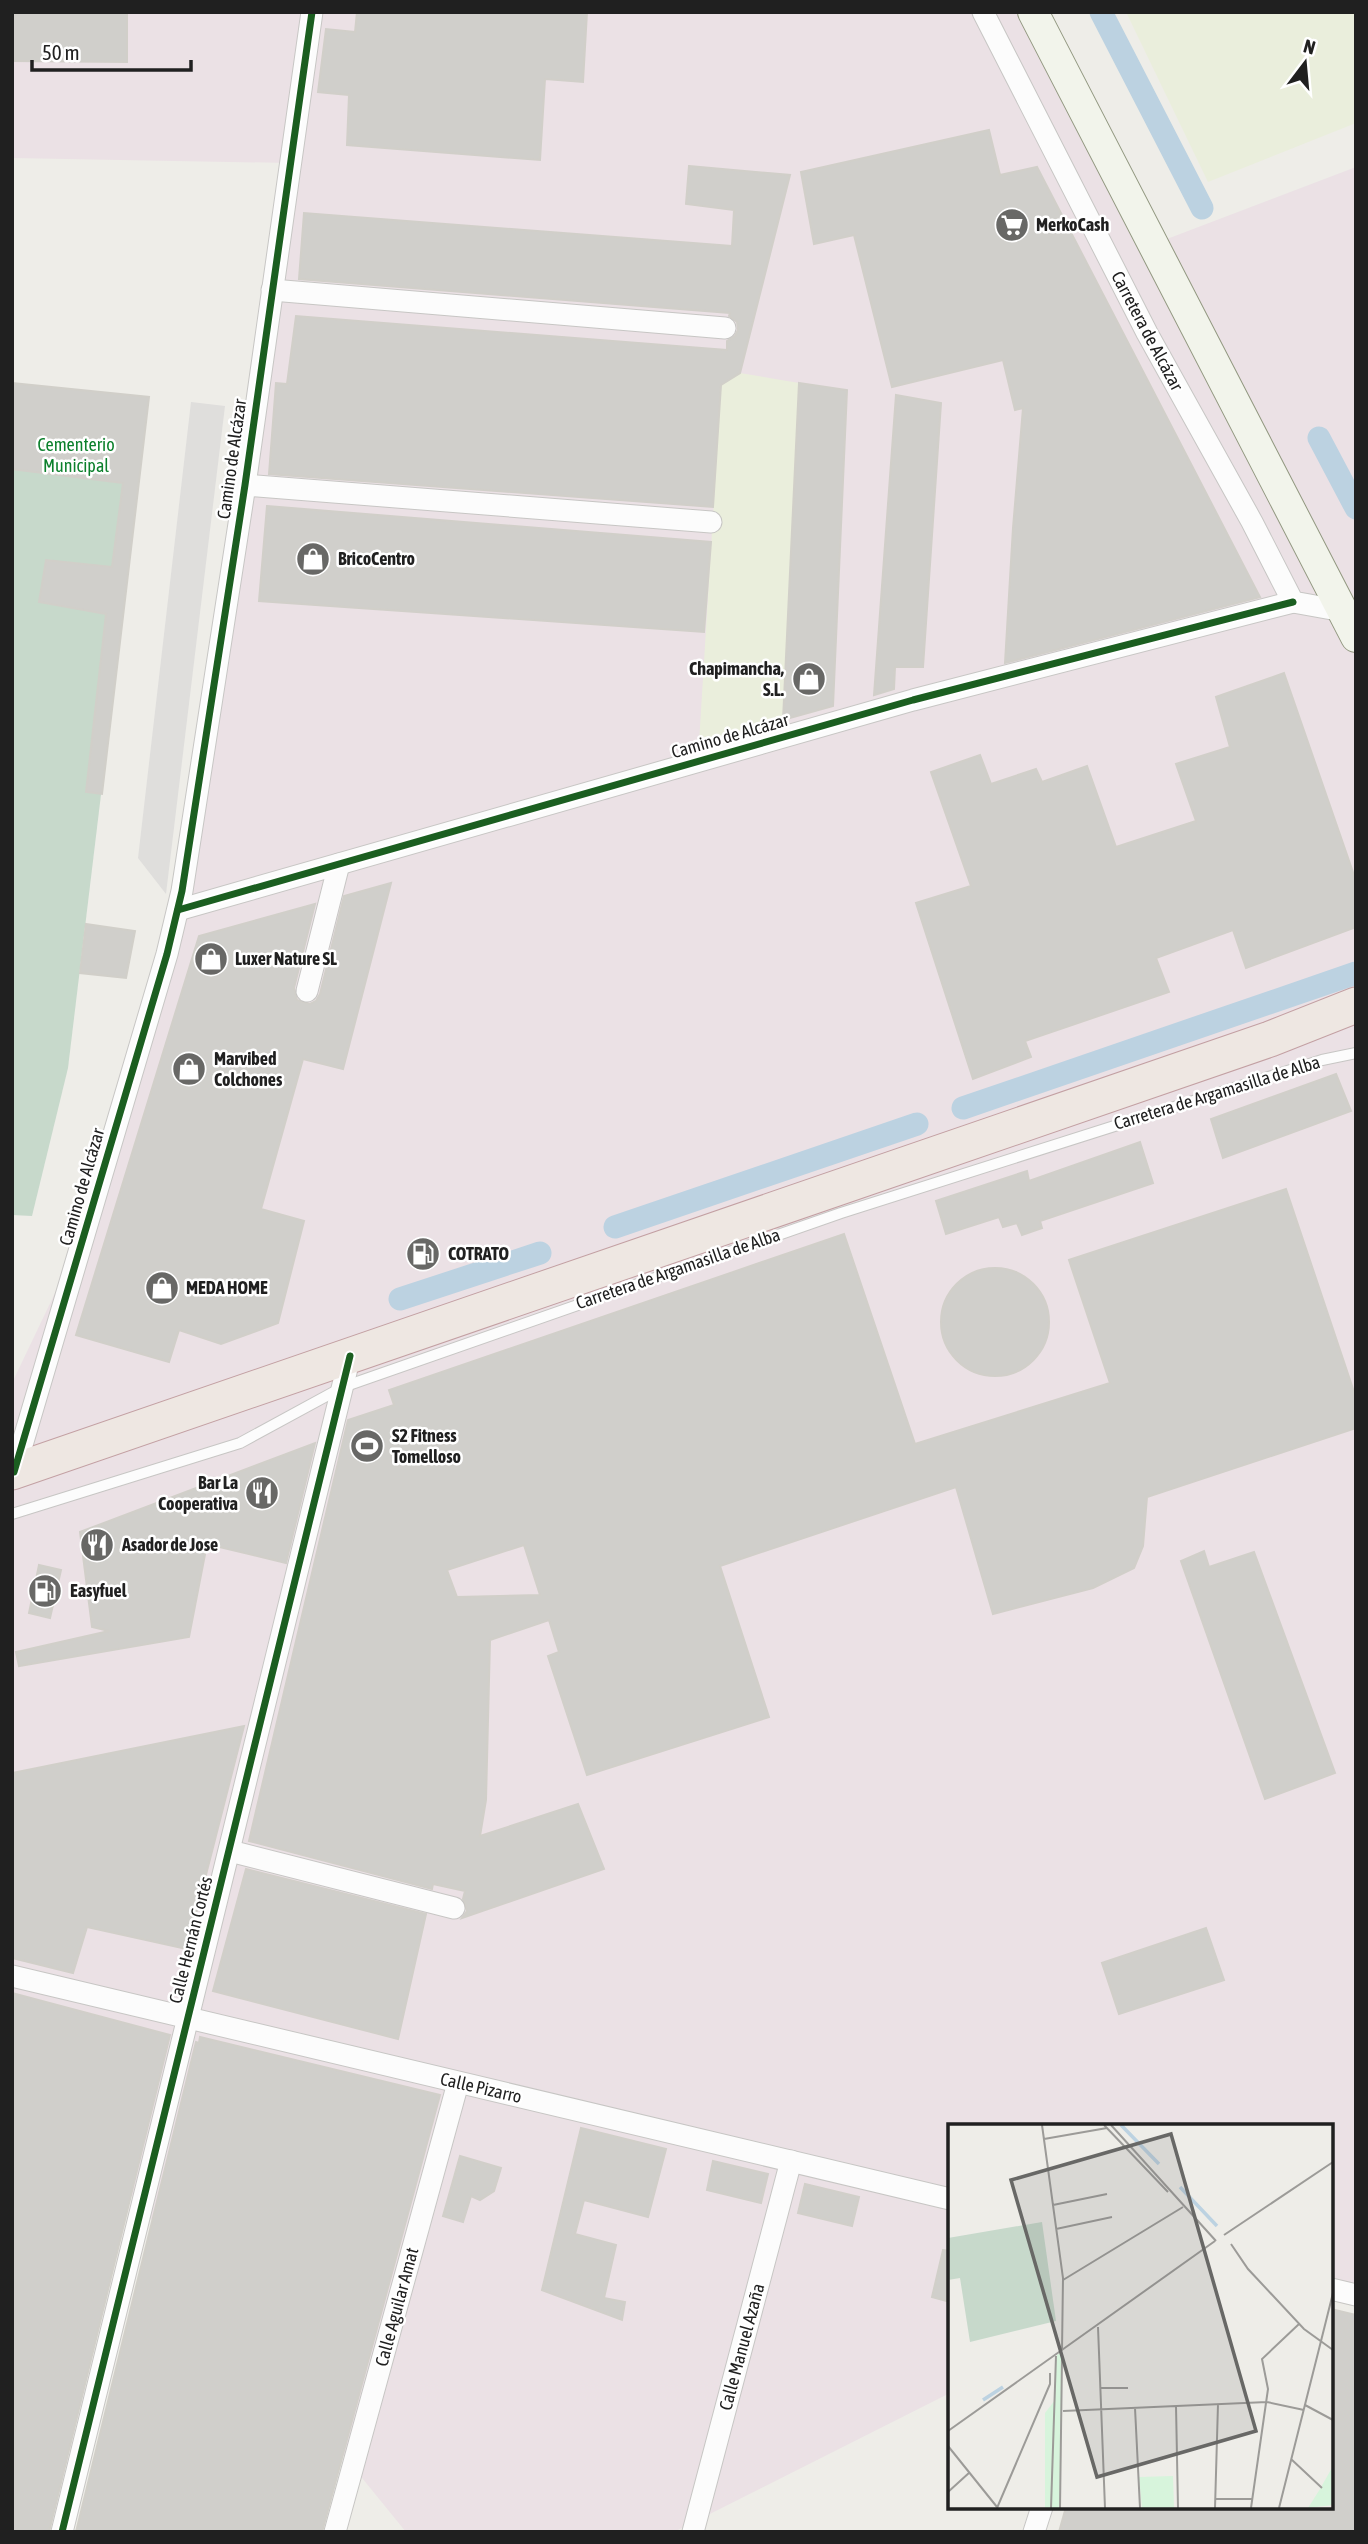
<svg xmlns="http://www.w3.org/2000/svg" width="1368" height="2544" font-family="'Asap Condensed',sans-serif">
  <style>
    .industrial { fill: #ebe1e5 }
    .farmland { fill: #eaeedc }
    .cemetery { fill: #c7d9cb }
    .parking { fill: #dfdedc }
    .lines { fill: none; stroke-linecap: round; stroke-linejoin: round }
    .canal { stroke: #bcd2e1; stroke-width: 23 }
    .building { fill: #d0cfcb; stroke: #d1cfc9; stroke-width: 2; fill-rule: evenodd }
    .service-casing { stroke: #c7c6c4; stroke-width: 12 }
    .minor-casing { stroke: #c7c6c4; stroke-width: 23 }
    .secondary-casing { stroke: #929880; stroke-width: 32 }
    .trunk-casing { stroke: #c3a0a3; stroke-width: 37 }
    .service { stroke: #fcfcfc; stroke-width: 10 }
    .minor { stroke: #fcfcfc; stroke-width: 21 }
    .secondary { stroke: #f2f4eb; stroke-width: 30 }
    .trunk { stroke: #eee7e2; stroke-width: 35 }
    .cycleway-casing { stroke: #fff; stroke-width: 11 }
    .cycleway { stroke: #1b5e20; stroke-width: 7 }
    .labels { text-anchor: middle; stroke-width: 5; stroke-linejoin: round; paint-order: stroke }
    .poi-label { font-size: 18px; font-weight: bold; fill: #202020; stroke: #fff; text-anchor: start }
    .street-label { font-size: 18px; fill: #202020; stroke: #fff }
    .park-label { font-size: 18px; fill: #0c802c; stroke: #fff }
    .inset-river { fill: none; stroke: #bcd2e1; stroke-width: 3.5 }
    .inset-road { fill: none; stroke: #9c9b98; stroke-width: 2 }
    .view { fill: #686866; fill-opacity: 0.15; stroke: #686866; stroke-width: 3.5 }
    .inset-edge { fill: none; stroke: #202020; stroke-width: 3.5 }
  </style>
  <rect width="100%" height="100%" fill="#eeede8"/>
  <!-- industrial -->
  <polygon class="industrial" points="12,12 1018,12 1138,250 1356,167 1356,2284 1331,2278 1331,2126 950,2126 950,2393 674,2532 406,2532 12,2048 12,1383 87,1226 178,910 289,163 12,158"/>
  <!-- farmland -->
  <g class="farmland">
    <polygon points="1126,12 1356,12 1356,123 1208,182"/>
    <polygon points="740,373 799,383 783,720 699,743 721,385"/>
  </g>
  <!-- cemetery -->
  <polygon class="cemetery" points="12,383 149,397 68,1068 32,1216 12,1215"/>
  <!-- parking -->
  <polygon class="parking" points="191,402 225,406 166,894 138,858"/>
  <g class="lines">
    <!-- canal -->
    <g class="canal">
      <polyline points="1101,12 1202,208"/>
      <polyline points="1319,438 1356,508"/>
      <polyline points="963,1108 1356,973"/>
      <polyline points="615,1227 917,1124"/>
      <polyline points="400,1299 540,1253"/>
    </g>
  </g>
  <!-- building -->
  <g class="building">
    <polygon points="12,12 127,12 127,62 12,61"/>
    <polygon points="357,12 587,12 583,82 545,79 540,160 347,145 349,95 318,92 326,29 355,32"/>
    <polygon points="989,130 1000,175 1037,167 1260,597 1005,663 1013,528 1023,408 1015,410 1003,360 892,387 854,235 814,244 801,172"/>
    <polygon points="689,166 790,175 740,373 721,385 713,507 269,474 276,383 287,384 296,316 727,350 727,341 735,336 738,330 737,322 729,316 730,313 299,279 304,213 732,246 734,210 686,204"/>
    <polygon points="12,383 149,397 102,794 86,792 106,614 39,602 46,560 112,567 123,483 12,469"/>
    <polygon points="799,383 847,390 833,706 783,720"/>
    <polygon points="896,395 941,403 923,667 895,667 894,689 874,695"/>
    <polygon points="267,506 711,542 704,632 259,601"/>
    <polygon points="1284,673 1356,881 1356,927 1246,968 1233,930 1156,958 1169,992 1025,1041 1031,1057 973,1079 916,903 971,886 931,772 980,755 991,784 1036,769 1042,782 1087,766 1116,847 1196,821 1176,764 1230,747 1216,697"/>
    <polygon points="391,883 343,1069 303,1059 261,1209 304,1221 278,1323 221,1344 179,1330 169,1362 76,1335 199,936 315,904 294,988 297,1000 310,1004 316,1001 320,994 344,896"/>
    <polygon points="86,924 135,931 126,978 80,973"/>
    <polygon points="1336,1074 1351,1111 1223,1158 1211,1119"/>
    <polygon points="1140,1142 1153,1183 1040,1221 1042,1228 1022,1235 1017,1223 1003,1227 999,1217 946,1234 936,1201 1027,1171 1029,1181"/>
    <path d="M 1286,1189 L 1356,1398 L 1356,1428 L 1147,1497 L 1143,1546 L 1134,1568 L 1093,1588 L 993,1614 L 956,1487 L 720,1566 L 769,1717 L 587,1775 L 548,1656 L 559,1652 L 549,1620 L 490,1640 L 486,1800 L 480,1836 L 578,1804 L 604,1869 L 462,1918 L 467,1911 L 463,1899 L 465,1891 L 433,1884 L 432,1889 L 249,1841 L 348,1420 L 394,1405 L 389,1390 L 844,1234 L 915,1444 L 1110,1383 L 1069,1260 ZM 524,1545 L 540,1595 L 457,1597 L 447,1570 Z"/>
    <circle cx="995" cy="1322" r="54"/>
    <polygon points="315,1443 286,1563 207,1544 189,1637 19,1666 16,1652 109,1631 92,1627 80,1532"/>
    <polygon points="1204,1551 1209,1567 1254,1552 1335,1773 1265,1799 1181,1561"/>
    <polygon points="39,1565 61,1570 50,1618 29,1613"/>
    <polygon points="244,1726 187,1949 87,1927 73,1973 12,1958 12,1773"/>
    <polygon points="246,1869 426,1914 398,2039 213,1991"/>
    <polygon points="1206,1928 1224,1980 1119,2014 1102,1963"/>
    <polygon points="12,1993 170,2035 49,2532 12,2532"/>
    <polygon points="200,2037 440,2095 322,2532 76,2532 196,2042 199,2043"/>
    <polygon points="581,2128 666,2149 648,2217 584,2200 575,2234 616,2245 604,2298 625,2302 622,2320 542,2290"/>
    <polygon points="460,2156 501,2168 494,2191 480,2200 471,2196 463,2222 443,2216"/>
    <polygon points="713,2161 768,2174 761,2203 707,2190"/>
    <polygon points="805,2184 859,2197 852,2226 798,2213"/>
    <polygon points="943,2250 950,2251 950,2302 932,2297"/>
    <polygon points="1331,2309 1356,2315 1356,2532 1059,2532 1066,2507 1331,2507"/>
  </g>
  <g class="lines">
    <!-- service casing -->
    <g class="service-casing">
      <polyline id="service" points="12,1514 240,1443 343,1387 841,1213 1322,1060 1356,1053"/>
    </g>
    <!-- minor casing -->
    <g class="minor-casing">
      <g id="minor">
        <polyline points="983,12 1147,333 1252,522 1293,602 1343,611"/>
        <polyline points="272,290 725,328"/>
        <polyline points="245,485 711,522"/>
        <polyline points="178,910 913,700 1293,602"/>
        <polyline points="307,991 339,864"/>
        <polyline points="14,1472 167,954 182,891 245,485 312,12"/>
        <polyline points="230,1851 454,1908"/>
        <polyline points="12,1976 950,2199"/>
        <polyline points="1331,2289 1356,2295"/>
        <polyline points="62,2532 350,1356"/>
        <polyline points="335,2532 458,2083"/>
        <polyline points="693,2532 791,2161"/>
        <polyline points="1034,2532 1042,2507"/>
      </g>
    </g>
    <!-- secondary casing -->
    <g class="secondary-casing">
      <polyline id="secondary" points="1033,12 1356,637"/>
    </g>
    <!-- trunk casing -->
    <g class="trunk-casing">
      <polyline id="trunk" points="12,1472 1270,1039 1356,1005"/>
    </g>
    <!-- service -->
    <use href="#service" class="service"/>
    <!-- minor -->
    <use href="#minor" class="minor"/>
    <!-- secondary -->
    <use href="#secondary" class="secondary"/>
    <!-- trunk -->
    <use href="#trunk" class="trunk"/>
    <!-- cycleway casing -->
    <g class="cycleway-casing">
      <g id="cycleway">
        <polyline points="178,910 913,700 1293,602"/>
        <polyline points="14,1472 167,954 182,891 245,485 312,12"/>
        <polyline points="62,2532 350,1356"/>
      </g>
    </g>
    <!-- cycleway -->
    <use href="#cycleway" class="cycleway"/>
  </g>
  <!-- icons -->
  <defs>
    <g id="supermarket-disc" transform="scale(1.75)"><circle r="9.5" fill="#686866" stroke="#fff"/><path d="M-6-5.5h2.5l.6 2H6L4.5 2H-2.5L-4.4-4H-6ZM-1.5 3.2a1.3 1.3 0 1 0 .1 0ZM3 3.2a1.3 1.3 0 1 0 .1 0Z" fill="#fff"/></g>
    <g id="shop-disc" transform="scale(1.75)"><circle r="9.5" fill="#686866" stroke="#fff"/><path d="M-5-2.5h2.3a2.7 3.5 0 0 1 5.4 0H5L5.5 6h-11ZM-1.5-2.5h3a1.5 2.3 0 0 0-3 0Z" fill="#fff"/></g>
    <g id="fuel-disc" transform="scale(1.75)"><circle r="9.5" fill="#686866" stroke="#fff"/><path d="M-5.5-6h7V0h2V4h1.3V-2.5L3-4.5l.8-.8L6-3V5H2.5V1h-1V6h-7ZM-4.2-4.7v3.2H.2V-4.7Z" fill="#fff"/></g>
    <g id="stadium-disc" transform="scale(1.75)"><circle r="9.5" fill="#686866" stroke="#fff"/><path d="M0-5a6.5 5 0 1 0 0 10a6.5 5 0 1 0 0-10ZM-3.5-1.8h7v3.6h-7Z" fill="#fff"/></g>
    <g id="restaurant-disc" transform="scale(1.75)"><circle r="9.5" fill="#686866" stroke="#fff"/><path d="M-5-6h1v4h1v-4h1v4h1v-4h1v5L-1.5 .5V6h-2V.5L-5-1ZM5-6V6H3V1.5H1.5Q1.5-4 5-6Z" fill="#fff"/></g>
  </defs>
  <g fill-rule="evenodd">
    <use href="#supermarket-disc" x="1012" y="225"/>
    <use href="#shop-disc" x="313" y="559"/>
    <use href="#shop-disc" x="809" y="679"/>
    <use href="#shop-disc" x="211" y="959"/>
    <use href="#shop-disc" x="189" y="1069"/>
    <use href="#fuel-disc" x="423" y="1254"/>
    <use href="#shop-disc" x="162" y="1288"/>
    <use href="#stadium-disc" x="367" y="1446"/>
    <use href="#restaurant-disc" x="262" y="1493"/>
    <use href="#restaurant-disc" x="97" y="1545"/>
    <use href="#fuel-disc" x="45" y="1591"/>
  </g>
  <g class="labels">
    <!-- poi labels -->
    <g class="poi-label">
      <text x="1036" y="231">MerkoCash</text>
      <text x="338" y="565">BricoCentro</text>
      <text x="784" y="675" text-anchor="end">Chapimancha,<tspan x="784" dy="21">S.L.</tspan></text>
      <text x="235" y="965">Luxer Nature SL</text>
      <text x="214" y="1065">Marvibed<tspan x="214" dy="21">Colchones</tspan></text>
      <text x="448" y="1260">COTRATO</text>
      <text x="186" y="1294">MEDA HOME</text>
      <text x="392" y="1442">S2 Fitness<tspan x="392" dy="21">Tomelloso</tspan></text>
      <text x="238" y="1489" text-anchor="end">Bar La<tspan x="238" dy="21">Cooperativa</tspan></text>
      <text x="122" y="1551">Asador de Jose</text>
      <text x="70" y="1597">Easyfuel</text>
    </g>
    <!-- street labels -->
    <g class="street-label">
      <text transform="translate(1147 331) rotate(62)" y="6">Carretera de Alcázar</text>
      <text transform="translate(232 459) rotate(-82)" y="6">Camino de Alcázar</text>
      <text transform="translate(730 736) rotate(-16)" y="6">Camino de Alcázar</text>
      <text transform="translate(1217 1093) rotate(-17)" y="6">Carretera de Argamasilla de Alba</text>
      <text transform="translate(82 1187) rotate(-74)" y="6">Camino de Alcázar</text>
      <text transform="translate(678 1269) rotate(-19)" y="6">Carretera de Argamasilla de Alba</text>
      <text transform="translate(191 1940) rotate(-76)" y="6">Calle Hernán Cortés</text>
      <text transform="translate(481 2088) rotate(13)" y="6">Calle Pizarro</text>
      <text transform="translate(397 2307) rotate(-75)" y="6">Calle Aguilar Amat</text>
      <text transform="translate(742 2347) rotate(-75)" y="6">Calle Manuel Azaña</text>
    </g>
    <!-- park labels -->
    <g class="park-label">
      <text x="76" y="451">Cementerio<tspan x="76" dy="21">Municipal</tspan></text>
    </g>
  </g>
  <!-- overview -->
  <g transform="translate(948 2124)">
    <rect width="385" height="385" fill="#eeede8"/>
    <path d="M 94,98 L 108,197 L 22,218 L 12,154 L 0,156 L 0,114 Z" fill="#c7d9cb"/>
    <path d="M 114,227 L 112,384 L 97,384 L 97,289 L 107,276 L 108,232 ZM 385,342 L 385,381 L 360,384 L 372,365 ZM 225,352 L 226,384 L 194,384 L 191,353 Z" fill="#d7f4dc"/>
    <path class="inset-river" d="M 173,1 L 211,40M 232,63 L 269,102M 35,276 L 55,263"/>
    <path class="inset-road" d="M 94,1 L 115,154 L 114,226M 156,1 L 220,68M 163,1 L 268,117M 96,15 L 159,4M 105,81 L 159,70M 108,105 L 164,93M 276,111 L 385,38M 283,120 L 300,145 L 356,205 L 385,226M 115,156 L 235,83M 150,203 L 157,384M 372,221 L 385,169M 152,264 L 180,264M 357,281 L 385,296M 228,282 L 230,384M 187,284 L 192,384M 115,287 L 319,278 L 356,286M 0,307 L 267,117M 0,322 L 49,383M 343,335 L 374,364M 0,368 L 22,348M 267,375 L 305,375M 49,384 L 102,260 L 102,249M 103,384 L 108,232M 112,384 L 114,233M 267,384 L 270,280M 303,384 L 320,265 L 314,235 L 351,200M 331,384 L 372,221"/>
    <path class="view" d="M 223,10 L 308,307 L 149,353 L 63,56 Z"/>
    <rect width="385" height="385" class="inset-edge"/>
  </g>
  <!-- border -->
  <rect width="1368" height="2544" fill="none" stroke="#202020" stroke-width="28"/>
  <!-- north arrow -->
  <g transform="translate(1305 63) rotate(16)" stroke="#ffffff" stroke-width="5" paint-order="stroke">
  <path d="M0-5L12 26L0 18L-12 26Z" fill="#202020"/>
  <text y="-10" font-size="19" font-weight="bold" text-anchor="middle" fill="#202020">N</text>
  </g>
  <!-- scale -->
  <path d="M32 60v10h159v-10" fill="none" stroke="#202020" stroke-width="3.5"/>
  <text x="42" y="60" font-size="21" fill="#202020" stroke="#ffffff" stroke-width="5" paint-order="stroke">50 m</text>
</svg>
